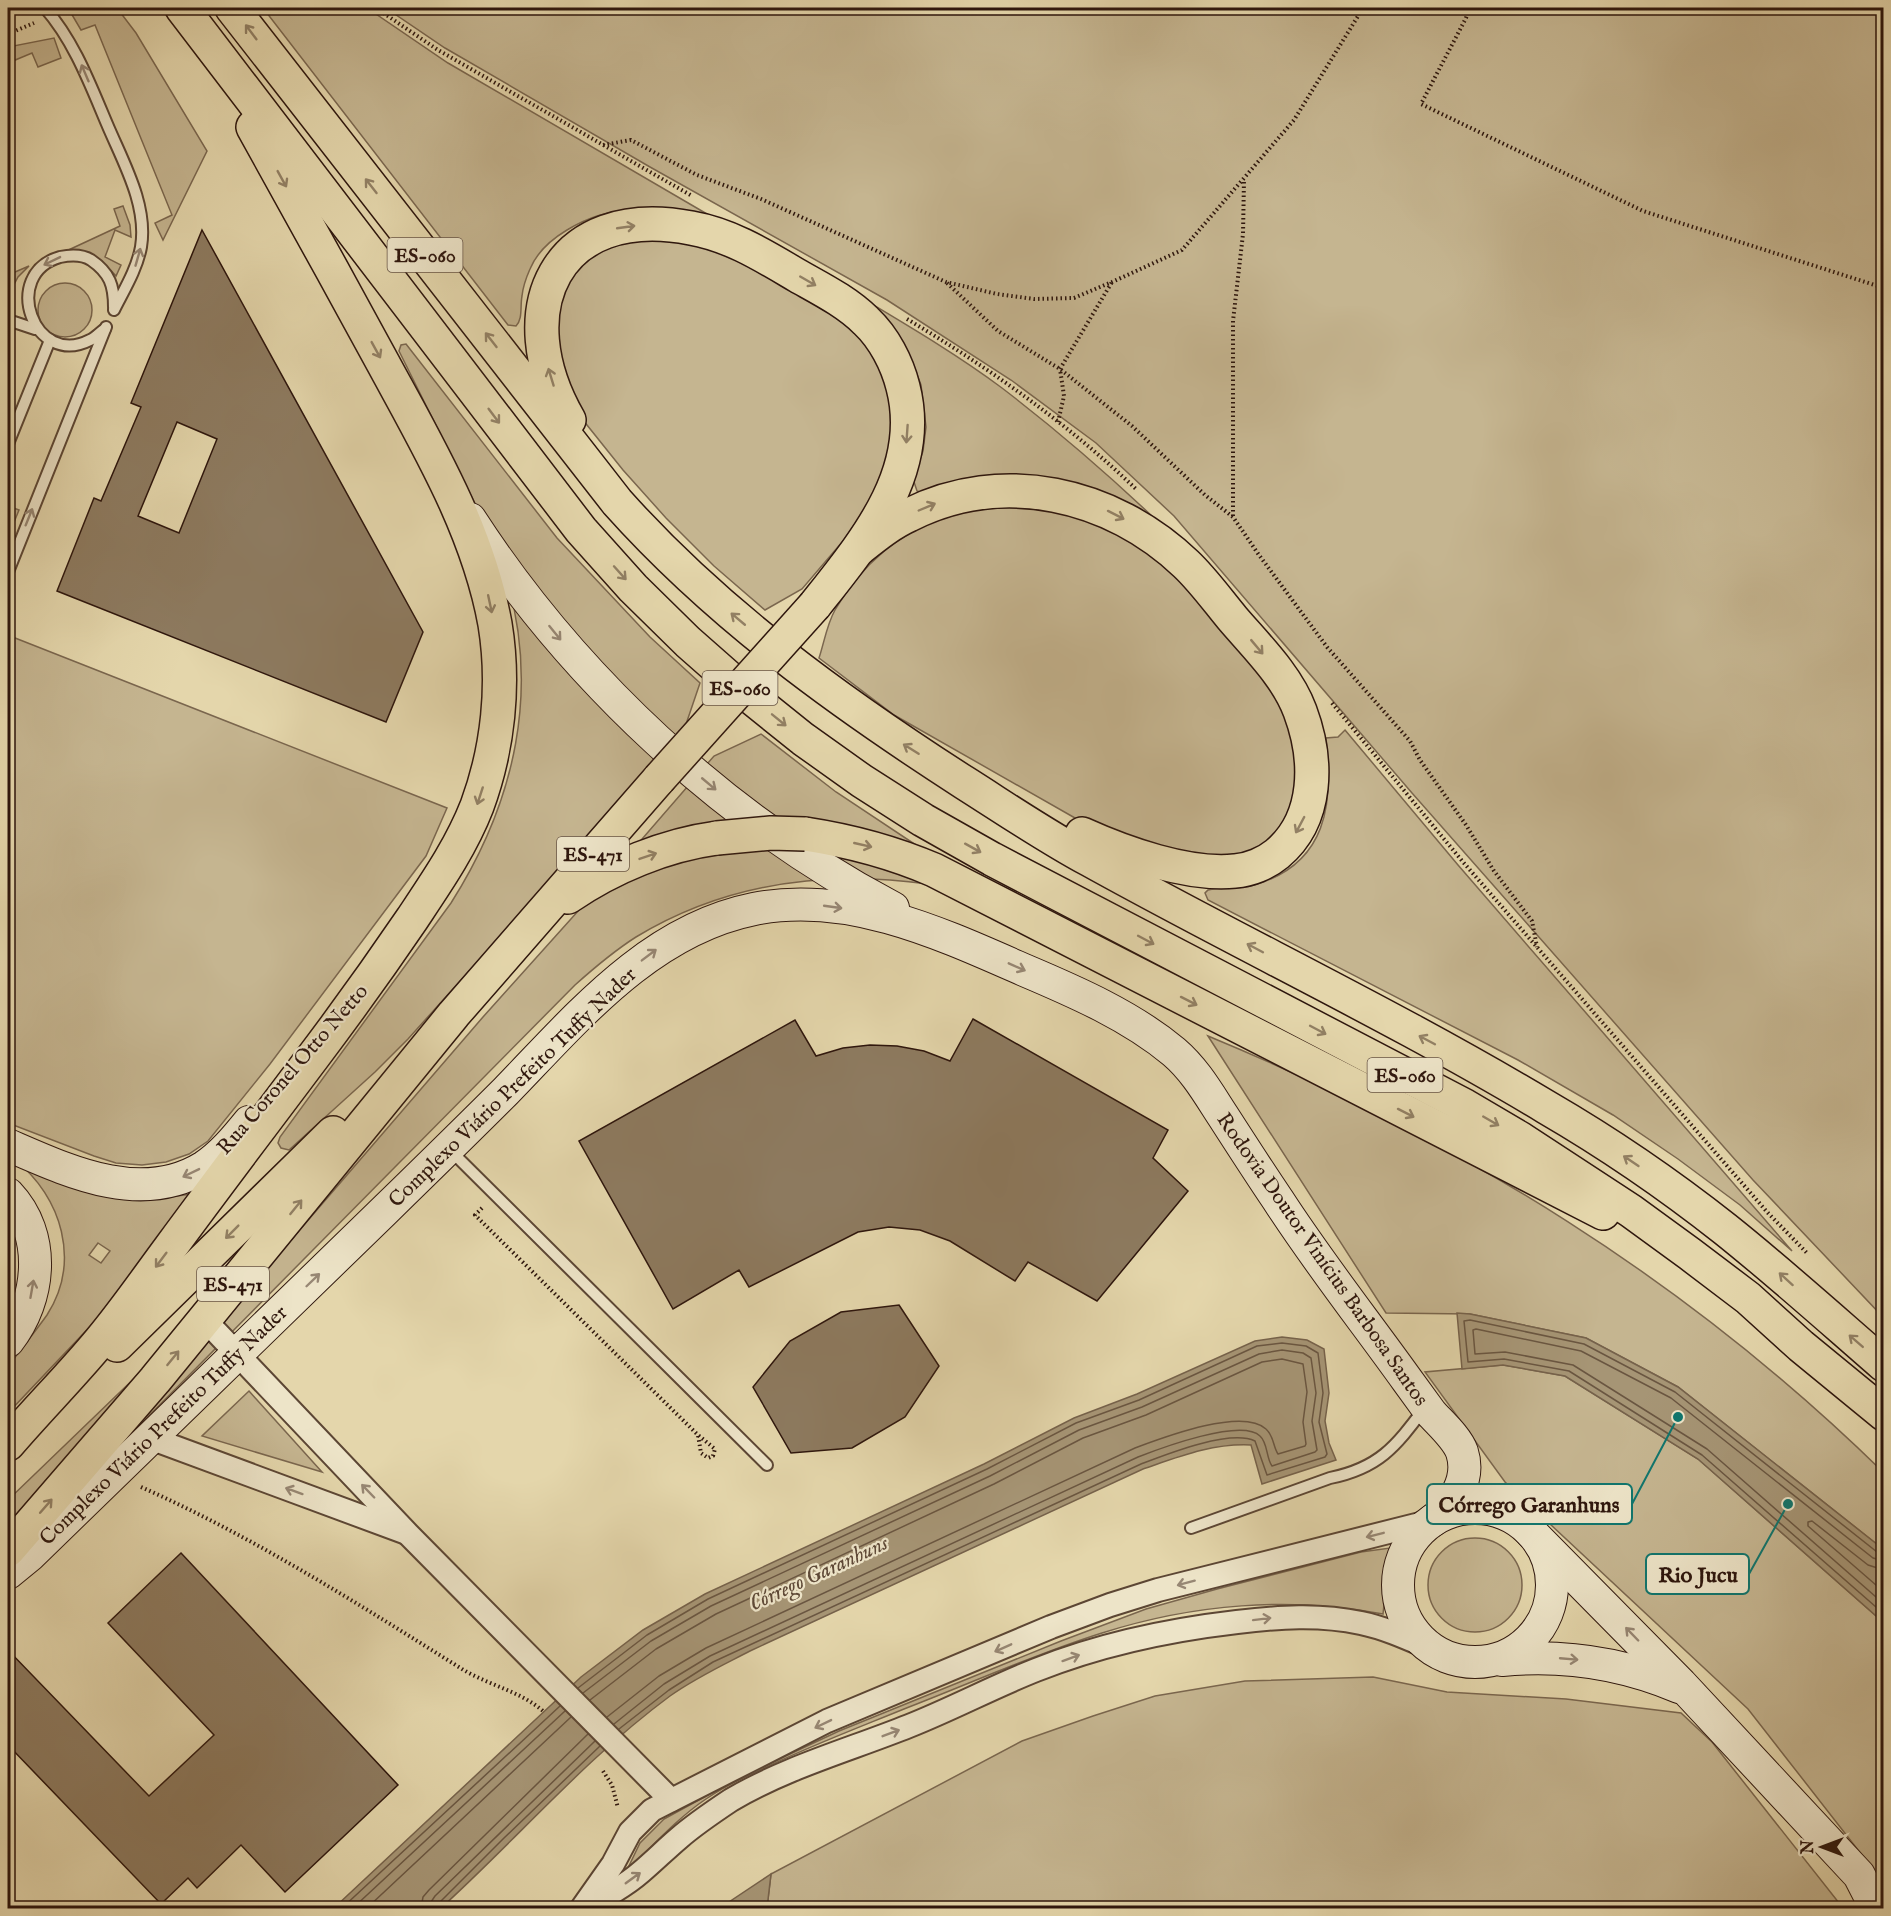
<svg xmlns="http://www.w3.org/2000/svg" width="1891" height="1916" font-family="'IM FELL English',serif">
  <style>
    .green { fill: #c5b590; stroke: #7a664e; stroke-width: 1.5; fill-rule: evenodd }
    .water { fill: #a69575; stroke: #76624b; stroke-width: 1.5 }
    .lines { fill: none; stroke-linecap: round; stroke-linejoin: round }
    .shore { stroke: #6a5641; stroke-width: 1.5 }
    .building { fill: #8d7a5f; stroke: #2e160d; stroke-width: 1.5; fill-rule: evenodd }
    .lane-casing { stroke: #5c4634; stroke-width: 14 }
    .street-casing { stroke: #5c4634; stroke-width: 26 }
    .secondary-casing { stroke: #2e160d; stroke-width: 34 }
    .primary-casing { stroke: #2e160d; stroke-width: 36 }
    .path { stroke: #2e160d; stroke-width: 4; stroke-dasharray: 1.5 3; stroke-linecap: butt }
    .lane { stroke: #ede4c8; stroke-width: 10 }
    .street { stroke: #ede4c8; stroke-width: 22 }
    .secondary { stroke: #ede4c8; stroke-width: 32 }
    .primary { stroke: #e4d6ab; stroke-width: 33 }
    .primary-bridge-casing { stroke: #2e160d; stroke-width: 36; stroke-linecap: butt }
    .primary-bridge { stroke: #e4d6ab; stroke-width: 33 }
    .oneway { stroke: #928064 }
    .oneway2 { stroke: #978774 }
    .labels { text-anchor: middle; stroke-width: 4.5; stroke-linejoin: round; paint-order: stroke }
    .shield { fill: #ede4c8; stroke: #675445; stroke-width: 1.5 }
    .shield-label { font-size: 20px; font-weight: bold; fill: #2e160d }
    .street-label { font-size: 21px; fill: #2e160d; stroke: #ede4c8 }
    .water-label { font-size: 22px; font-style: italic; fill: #5e4937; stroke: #ede4c8 }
    .leader { fill: none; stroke: #0f766e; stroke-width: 2 }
    .callout-dot { fill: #0f766e; stroke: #ede4c8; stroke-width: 2 }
    .callout { fill: #ede4c8; stroke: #0f766e; stroke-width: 2 }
    .callout-label { font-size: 22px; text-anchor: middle; font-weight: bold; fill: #2e160d }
  </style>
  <rect width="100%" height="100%" fill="#e4d6ab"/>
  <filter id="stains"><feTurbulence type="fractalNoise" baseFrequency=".00333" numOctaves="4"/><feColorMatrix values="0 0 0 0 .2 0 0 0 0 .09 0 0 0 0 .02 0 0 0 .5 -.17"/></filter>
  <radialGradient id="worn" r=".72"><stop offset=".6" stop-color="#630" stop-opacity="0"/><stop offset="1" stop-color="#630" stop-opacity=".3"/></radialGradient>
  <!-- green -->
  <g class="green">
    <polygon points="68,8 117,8 136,33 207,151 163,240 155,223 172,215 95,25 81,30"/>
    <path d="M 263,8 L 367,8 L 448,63 L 719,221 C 664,211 619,198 567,230 C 552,239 537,252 530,269 C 526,278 523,286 522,296 C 520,306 523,319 516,326 L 508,325 Z"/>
    <polygon points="386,8 1883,8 1883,1317 1753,1180 1412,793 1174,516 1096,443 1011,380 887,300 650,167 445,48"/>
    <polygon points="54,38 61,58 38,67 32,53 8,63 8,47"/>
    <path d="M 123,206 L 130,225 L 131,237 L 115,230 L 105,257 L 121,265 L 116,276 C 100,257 85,257 62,253 L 120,226 L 114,209 Z"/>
    <polygon points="656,233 733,256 843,318 858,330 889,377 896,439 872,500 843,541 802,589 765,610 714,566 666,518 623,470 583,420 554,344 562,292 589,253"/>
    <polygon points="29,266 18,277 8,296 8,275"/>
    <circle cx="65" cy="310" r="27"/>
    <path d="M 855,294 C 905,324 955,353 1002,388 C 1066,437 1125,489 1182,545 L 1157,524 L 923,493 L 917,491 L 913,479 L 923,451 L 926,427 L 921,385 L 913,364 Z"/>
    <path d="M 406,344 L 557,538 L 650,637 L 700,683 L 683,733 L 408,1039 L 375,1072 L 289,1150 L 281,1148 L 278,1143 L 280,1137 L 451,903 C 515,802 541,690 505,573 C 494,540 478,509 462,478 C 441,435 420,393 399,351 L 401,345 Z"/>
    <path d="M 1008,504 L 1066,511 L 1144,546 L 1180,581 L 1271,685 L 1284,706 L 1297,753 L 1295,803 L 1283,828 L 1262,846 L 1247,852 L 1232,856 L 1192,854 L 1099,829 L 1075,818 L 894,715 L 819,658 C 824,643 827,624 835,610 C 861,565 900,532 949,515 C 967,508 989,507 1008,504 Z"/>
    <polygon points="8,506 19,510 8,537"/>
    <polygon points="10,636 447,808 426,856 270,1064 208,1141 189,1154 166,1162 142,1165 116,1163 94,1156 8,1123 8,642"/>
    <path d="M 1345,730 L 1458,865 L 1792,1251 L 1740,1205 L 1678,1159 L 1613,1115 L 1518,1060 L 1208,900 L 1205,893 L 1208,890 C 1222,886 1239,890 1254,885 C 1327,864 1334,804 1326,738 L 1338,737 Z"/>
    <path d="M 761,734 L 836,792 L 925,851 L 928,884 C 826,870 725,883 636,937 C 614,951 594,968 575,985 L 128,1437 L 124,1434 L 483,1017 L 623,861 L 714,756 Z"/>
    <path d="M 1208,1036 C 1462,1141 1687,1280 1883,1472 L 1883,1549 L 1678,1387 L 1586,1338 L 1470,1314 L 1386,1313 Z"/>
    <path d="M 15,1160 L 154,1199 L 192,1194 L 100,1316 L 8,1413 C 8,1402 4,1376 8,1367 C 10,1363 14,1359 16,1356 C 26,1343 37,1329 47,1315 C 81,1262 62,1197 15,1160 ZM 98,1243 L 110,1251 L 101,1263 L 89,1255 Z"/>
    <polygon points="174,1340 8,1530 8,1500"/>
    <polygon points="1503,1365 1565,1376 1698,1459 1883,1622 1883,1882 1748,1709 1505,1482 1425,1372"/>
    <polygon points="249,1391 322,1472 202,1436"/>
    <circle cx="1475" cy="1585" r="47"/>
    <path d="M 1390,1548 L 1383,1614 C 1290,1596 1193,1604 1102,1633 C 1035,1654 969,1684 904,1709 C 855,1729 805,1748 758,1771 C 740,1779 722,1788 706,1799 C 676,1819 652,1847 626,1872 L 640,1843 L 664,1819 L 741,1777 L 839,1731 L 1061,1641 L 1146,1609 L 1217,1589 L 1361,1552 Z"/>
    <polygon points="1373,1677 1447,1692 1566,1699 1681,1713 1712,1742 1843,1908 767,1908 771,1874 1022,1741 1093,1716 1155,1696 1245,1681"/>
  </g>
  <!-- water -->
  <g class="water">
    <polygon points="1457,1313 1470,1314 1586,1338 1678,1387 1883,1549 1883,1622 1698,1459 1565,1376 1503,1365 1462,1369"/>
    <path d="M 1282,1337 L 1307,1340 L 1324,1349 L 1329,1393 L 1325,1421 L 1329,1443 L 1336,1460 L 1262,1484 L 1251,1445 C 1213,1443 1178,1457 1143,1469 L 750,1651 C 723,1665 695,1678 670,1696 C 586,1758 518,1838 441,1908 L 334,1908 L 581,1677 L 643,1630 L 705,1594 L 984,1464 L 1074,1418 L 1137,1394 L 1255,1341 Z"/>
    <polygon points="771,1874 767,1908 720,1908"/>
  </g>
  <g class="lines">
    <!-- shore -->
    <g class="shore">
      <polyline points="1884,1553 1877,1552 1675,1392 1584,1344 1470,1320 1464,1321 1468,1362 1504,1359 1569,1371 1702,1455 1884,1614"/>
      <polyline points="1884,1561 1873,1558 1671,1398 1581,1351 1476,1329 1473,1330 1475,1354 1505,1352 1573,1365 1707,1449 1884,1604"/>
      <polyline points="1884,1570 1868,1565 1812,1521 1808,1522 1808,1526 1884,1592"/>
      <path d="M 578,1688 L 647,1635 L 708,1599 L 987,1469 L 1076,1423 L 1139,1400 L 1257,1346 L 1282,1343 L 1306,1346 L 1318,1353 L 1323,1393 L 1319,1422 L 1327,1454 L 1325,1457 L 1267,1475 L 1255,1441 C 1230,1429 1167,1454 1141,1464 L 713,1662 L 669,1690 L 619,1729"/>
      <path d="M 583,1693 L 651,1641 L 711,1606 L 990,1476 L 1079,1430 L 1142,1407 L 1259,1354 L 1282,1350 L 1303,1353 L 1311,1358 L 1316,1393 L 1312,1421 L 1317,1450 L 1315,1452 L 1272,1466 C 1266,1458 1268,1443 1260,1436 C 1241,1418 1161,1448 1138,1457 L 710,1656 L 664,1684 L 614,1724"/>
      <path d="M 590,1700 L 656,1649 L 716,1614 L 994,1484 L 1083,1438 L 1146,1415 L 1262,1362 L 1282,1359 L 1303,1364 L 1307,1392 L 1303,1422 L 1306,1444 L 1305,1446 L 1278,1454 C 1273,1447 1274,1436 1266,1429 C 1242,1407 1162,1438 1135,1448 L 706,1648 L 659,1676 L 607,1717"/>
      <polyline points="342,1908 560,1706"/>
      <polyline points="353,1908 565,1711"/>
      <polyline points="367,1908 571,1717"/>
      <polyline points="421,1908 423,1897 429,1890 588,1734"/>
      <polyline points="431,1908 431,1902 435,1896 595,1741"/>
      <polyline points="438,1908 440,1902 504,1838 600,1746"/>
    </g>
  </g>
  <!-- building -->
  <g class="building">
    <path d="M 202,230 L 423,632 L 386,722 L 57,591 L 94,498 L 101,501 L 141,407 L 131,403 ZM 177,422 L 217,439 L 179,533 L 138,516 Z"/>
    <polygon points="973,1019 1168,1130 1153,1158 1188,1191 1097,1301 1028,1262 1015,1281 950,1241 920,1230 889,1227 858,1232 749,1287 739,1270 673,1309 579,1141 795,1020 816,1056 843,1048 870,1045 897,1046 924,1051 950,1061"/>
    <polygon points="899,1305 939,1366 905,1417 852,1448 791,1453 753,1387 790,1341 841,1312"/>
    <polygon points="181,1553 398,1785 285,1892 241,1845 197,1888 188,1878 161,1904 8,1745 8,1650 149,1796 214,1735 108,1623"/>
  </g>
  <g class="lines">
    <!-- lane casing -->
    <g class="lane-casing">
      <g id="lane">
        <path d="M 45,8 C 74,41 90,84 107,124 C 123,162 148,205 141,247 C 137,269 124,290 114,310"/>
        <polyline points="8,320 35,329"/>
        <path d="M 105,329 C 100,332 95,338 90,340 C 34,369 0,274 60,257 C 70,255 83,255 91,260 C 110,273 114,286 114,307"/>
        <polyline points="8,444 50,340"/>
        <polyline points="8,572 106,327"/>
        <polyline points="450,1150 767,1465"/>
        <path d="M 1191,1528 L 1330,1478 C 1379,1468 1395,1447 1424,1409"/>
      </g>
    </g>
    <!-- street casing -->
    <g class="street-casing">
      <g id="street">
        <polyline points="204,1319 408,1534 671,1800"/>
        <polyline points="150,1438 404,1532"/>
        <path d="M 587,1906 C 606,1896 625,1886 641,1872 C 654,1861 666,1849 679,1838 C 695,1824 713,1812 731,1800 C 787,1767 849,1750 909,1726 C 952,1709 993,1687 1036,1670 C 1101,1644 1168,1630 1237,1622 C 1279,1617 1319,1614 1361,1623 C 1385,1628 1407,1638 1430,1648"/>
        <polyline points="582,1908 613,1864 630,1832 652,1810 827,1721 1051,1627 1110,1605 1158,1590 1432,1521"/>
      </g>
    </g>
    <!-- secondary casing -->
    <g class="secondary-casing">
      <g id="secondary">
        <path d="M 470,519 C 573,678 725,820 893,908"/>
        <path d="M 8,1145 C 68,1171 141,1206 204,1167 C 222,1155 236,1138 249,1122"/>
        <path d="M 8,1194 C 47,1235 41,1299 8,1341"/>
        <circle cx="1475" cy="1585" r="77"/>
        <polyline points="1529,1530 1681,1684 1859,1875 1876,1908"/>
        <path d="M 8,1573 L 30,1555 C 148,1440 266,1326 384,1211 C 425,1171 466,1131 506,1091 C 577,1018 649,930 754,909 C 847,890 940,933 1024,970 C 1076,992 1131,1016 1174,1052 C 1195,1070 1208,1093 1223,1116 C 1241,1144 1259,1172 1278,1200 C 1318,1262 1364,1320 1407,1380 C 1415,1391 1423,1402 1431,1413 C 1441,1424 1457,1438 1462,1452 C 1471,1480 1453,1506 1432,1521"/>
        <path d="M 1502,1660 C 1564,1654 1622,1663 1679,1687"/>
      </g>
    </g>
    <!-- primary casing -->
    <g class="primary-casing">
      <g id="primary">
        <polyline points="182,8 581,530 633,588 688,642 747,694 803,739 862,781 923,820 992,859 1465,1106 1521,1139 1631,1211 1690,1254 1748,1298 1801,1346 1884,1414"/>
        <path d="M 232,8 L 617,502 C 717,614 839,702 965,783 C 1006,809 1047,837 1090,860 C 1241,944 1398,1018 1546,1107 C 1608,1143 1668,1184 1725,1229 C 1779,1272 1831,1319 1884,1365"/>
        <path d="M 569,420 C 506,311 555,202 691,228 C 731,235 764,256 798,276 C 821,289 847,302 866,321 C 884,338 897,363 903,387 C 925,472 864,543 815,605"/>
        <path d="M 860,548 C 875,536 891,523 909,515 C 1002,468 1112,493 1186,564 C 1203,580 1218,601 1233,619 C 1257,647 1287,676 1300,711 C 1318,759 1319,819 1277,854 C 1266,863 1250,870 1235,871 C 1188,876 1124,853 1082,834"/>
        <path d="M 805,834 C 851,841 892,852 934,870 L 1603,1213"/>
        <path d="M 568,897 C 612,867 665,845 717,838"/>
        <polyline points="117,1345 333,1133"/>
        <path d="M 8,1444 C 38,1409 71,1376 100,1341 C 125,1311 147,1279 170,1248 C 217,1184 265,1121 313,1057 C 347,1012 380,966 412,919 C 436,883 461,847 477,806 C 498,749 505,685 495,624 C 478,530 428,446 383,363 C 340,284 297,206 253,127"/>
        <polyline points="8,1550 155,1380 454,1014 659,779"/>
      </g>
    </g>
    <!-- path -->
    <g class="path">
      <polyline points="376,8 438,50 692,196"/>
      <polyline points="1469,8 1466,18 1421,104 1643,211 1884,288"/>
      <polyline points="8,34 34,23"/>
      <polyline points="603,145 631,140 697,175 761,199 946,282 997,294 1034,299 1074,298 1112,282 1182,250 1294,120 1363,8"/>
      <polyline points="947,283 998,331 1060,369 1132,426 1205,495 1233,517 1259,555 1327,647 1410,741 1420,760 1466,825 1494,871 1532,921 1537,947"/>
      <path d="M 907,319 C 989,368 1067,423 1136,489"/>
      <polyline points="1058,422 1064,396 1060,369 1112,282"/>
      <polyline points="1233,516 1233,321 1243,234 1244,179"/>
      <polyline points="1332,703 1463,862 1768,1213 1807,1253"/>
      <polyline points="482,1208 475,1215 698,1435 715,1449 713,1456 708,1458 701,1453 698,1435"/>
      <path d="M 141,1487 C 254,1537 358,1604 462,1669 C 488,1685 520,1691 543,1711"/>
      <polyline points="1445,1669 1471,1674"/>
      <polyline points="603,1771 612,1785 618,1808"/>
    </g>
    <!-- lane -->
    <use href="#lane" class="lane"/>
    <!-- street -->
    <use href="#street" class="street"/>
    <!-- secondary -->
    <use href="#secondary" class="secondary"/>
    <!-- primary -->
    <use href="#primary" class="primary"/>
    <!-- primary-bridge casing -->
    <g class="primary-bridge-casing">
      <g id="primary-bridge">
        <polyline points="659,779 815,605"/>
        <polyline points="717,838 771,833 805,834"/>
      </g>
    </g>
    <!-- primary-bridge -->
    <use href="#primary-bridge" class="primary-bridge"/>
  </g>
  <!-- one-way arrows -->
  <defs><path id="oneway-shaft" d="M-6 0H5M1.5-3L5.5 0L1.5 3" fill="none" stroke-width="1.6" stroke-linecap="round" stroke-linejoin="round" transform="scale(1.5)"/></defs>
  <g class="oneway">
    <use href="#oneway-shaft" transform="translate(251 32) rotate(-127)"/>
    <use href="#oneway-shaft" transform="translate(282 179) rotate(61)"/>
    <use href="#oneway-shaft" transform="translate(371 186) rotate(-128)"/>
    <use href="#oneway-shaft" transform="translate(626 227) rotate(-8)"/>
    <use href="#oneway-shaft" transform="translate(808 281) rotate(30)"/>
    <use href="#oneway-shaft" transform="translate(491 340) rotate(-128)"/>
    <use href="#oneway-shaft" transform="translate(376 350) rotate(61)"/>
    <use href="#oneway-shaft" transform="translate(551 377) rotate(-107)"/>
    <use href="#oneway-shaft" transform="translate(494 416) rotate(53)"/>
    <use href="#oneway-shaft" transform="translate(907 434) rotate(94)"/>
    <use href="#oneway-shaft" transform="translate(927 507) rotate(-23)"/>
    <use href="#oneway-shaft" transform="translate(1116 515) rotate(27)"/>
    <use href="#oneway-shaft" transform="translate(620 573) rotate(48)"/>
    <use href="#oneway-shaft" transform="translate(490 604) rotate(78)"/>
    <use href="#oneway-shaft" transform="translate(738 619) rotate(-140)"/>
    <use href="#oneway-shaft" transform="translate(1257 647) rotate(50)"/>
    <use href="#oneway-shaft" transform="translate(779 720) rotate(39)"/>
    <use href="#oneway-shaft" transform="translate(911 749) rotate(-148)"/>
    <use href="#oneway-shaft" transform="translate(480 796) rotate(108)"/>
    <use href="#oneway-shaft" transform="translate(1300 825) rotate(118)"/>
    <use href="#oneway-shaft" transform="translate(863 845) rotate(13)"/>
    <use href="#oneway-shaft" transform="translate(973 848) rotate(29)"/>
    <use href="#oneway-shaft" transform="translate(648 856) rotate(-19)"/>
    <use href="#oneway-shaft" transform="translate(1146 940) rotate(28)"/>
    <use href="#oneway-shaft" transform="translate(1255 948) rotate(-152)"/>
    <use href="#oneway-shaft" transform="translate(1189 1001) rotate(27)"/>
    <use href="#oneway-shaft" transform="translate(1318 1030) rotate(28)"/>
    <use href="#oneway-shaft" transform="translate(1427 1040) rotate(-152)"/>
    <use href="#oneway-shaft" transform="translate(1406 1113) rotate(27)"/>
    <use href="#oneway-shaft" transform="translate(1491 1121) rotate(30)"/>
    <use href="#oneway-shaft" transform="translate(1631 1161) rotate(-146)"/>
    <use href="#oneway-shaft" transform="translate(296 1207) rotate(-51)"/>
    <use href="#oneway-shaft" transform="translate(232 1232) rotate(135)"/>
    <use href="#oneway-shaft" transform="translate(161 1260) rotate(127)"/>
    <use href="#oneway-shaft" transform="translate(1786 1279) rotate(-138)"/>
    <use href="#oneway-shaft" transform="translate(1856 1341) rotate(-139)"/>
    <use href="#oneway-shaft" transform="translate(173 1358) rotate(-51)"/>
    <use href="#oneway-shaft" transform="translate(46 1506) rotate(-49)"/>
  </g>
  <g class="oneway2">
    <use href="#oneway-shaft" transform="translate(85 73) rotate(-113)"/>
    <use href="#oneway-shaft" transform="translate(138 257) rotate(-74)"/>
    <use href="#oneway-shaft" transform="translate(52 261) rotate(154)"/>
    <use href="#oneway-shaft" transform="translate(29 517) rotate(-68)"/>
    <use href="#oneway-shaft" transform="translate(555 633) rotate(51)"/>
    <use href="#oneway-shaft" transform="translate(709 784) rotate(40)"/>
    <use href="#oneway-shaft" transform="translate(833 907) rotate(8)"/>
    <use href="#oneway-shaft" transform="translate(649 955) rotate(-37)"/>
    <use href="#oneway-shaft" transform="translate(1017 967) rotate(24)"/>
    <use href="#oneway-shaft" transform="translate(191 1173) rotate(154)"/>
    <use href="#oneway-shaft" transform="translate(313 1280) rotate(-44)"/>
    <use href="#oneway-shaft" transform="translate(32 1289) rotate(-80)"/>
    <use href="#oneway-shaft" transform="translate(294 1491) rotate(-160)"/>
    <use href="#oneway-shaft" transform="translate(368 1491) rotate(-134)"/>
    <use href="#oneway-shaft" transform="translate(1375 1535) rotate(166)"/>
    <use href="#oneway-shaft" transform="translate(1186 1583) rotate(165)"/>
    <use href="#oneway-shaft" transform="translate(1262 1619) rotate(-7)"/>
    <use href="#oneway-shaft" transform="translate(1632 1634) rotate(-134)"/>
    <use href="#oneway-shaft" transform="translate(1003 1648) rotate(156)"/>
    <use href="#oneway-shaft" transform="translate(1071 1658) rotate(-20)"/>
    <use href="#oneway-shaft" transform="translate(1569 1659) rotate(5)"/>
    <use href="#oneway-shaft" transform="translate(823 1724) rotate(154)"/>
    <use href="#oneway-shaft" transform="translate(891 1733) rotate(-21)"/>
    <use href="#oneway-shaft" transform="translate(633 1878) rotate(-36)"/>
  </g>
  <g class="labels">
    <!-- shield labels -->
    <g class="shield">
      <rect x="387.5" y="238" width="75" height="34" rx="4.5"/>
      <rect x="702.5" y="671" width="75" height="34" rx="4.5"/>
      <rect x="557" y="837" width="72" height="34" rx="4.5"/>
      <rect x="1367.5" y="1058" width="75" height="34" rx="4.5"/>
      <rect x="197" y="1267" width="72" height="34" rx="4.5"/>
    </g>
    <g class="shield-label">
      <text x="425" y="262">ES-060</text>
      <text x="740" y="695">ES-060</text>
      <text x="593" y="861">ES-471</text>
      <text x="1405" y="1082">ES-060</text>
      <text x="233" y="1291">ES-471</text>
    </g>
    <!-- street labels -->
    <g class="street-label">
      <text transform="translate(292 1069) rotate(-49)" y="7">Rua Coronel Otto Netto</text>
      <text transform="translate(512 1087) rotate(-44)" y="7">Complexo Viário Prefeito Tuffy Nader</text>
      <text transform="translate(1323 1259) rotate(55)" y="7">Rodovia Doutor Vinícius Barbosa Santos</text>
      <text transform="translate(163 1425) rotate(-44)" y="7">Complexo Viário Prefeito Tuffy Nader</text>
    </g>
    <!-- water labels -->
    <g class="water-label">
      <text transform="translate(818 1572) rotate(-25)" y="8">Córrego Garanhuns</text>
    </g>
  </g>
  <!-- callouts -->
  <path class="leader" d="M1678 1417L1632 1504M1788 1504L1749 1574"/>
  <g class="callout-dot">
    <circle cx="1678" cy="1417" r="6"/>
    <circle cx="1788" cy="1504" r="6"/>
  </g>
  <g class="callout">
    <rect x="1427" y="1484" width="205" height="40" rx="6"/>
    <rect x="1646" y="1554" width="103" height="40" rx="6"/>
  </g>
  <g class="callout-label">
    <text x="1529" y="1512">Córrego Garanhuns</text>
    <text x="1698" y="1582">Rio Jucu</text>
  </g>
  <!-- margin -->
  <rect width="1891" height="1916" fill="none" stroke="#e4d6ab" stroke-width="30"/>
  <rect x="9" y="9" width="1873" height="1898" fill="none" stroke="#2e160d" stroke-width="3"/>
  <rect x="15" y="15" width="1861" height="1886" fill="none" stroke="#2e160d" stroke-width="1.5"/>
  <!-- north arrow -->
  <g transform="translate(1822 1847) rotate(270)" stroke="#ede4c8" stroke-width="4.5" paint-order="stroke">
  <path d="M0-4.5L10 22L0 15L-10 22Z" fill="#2e160d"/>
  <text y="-9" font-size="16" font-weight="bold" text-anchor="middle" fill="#2e160d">N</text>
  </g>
  <rect width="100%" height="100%" filter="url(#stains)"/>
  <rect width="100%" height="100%" fill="url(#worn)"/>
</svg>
